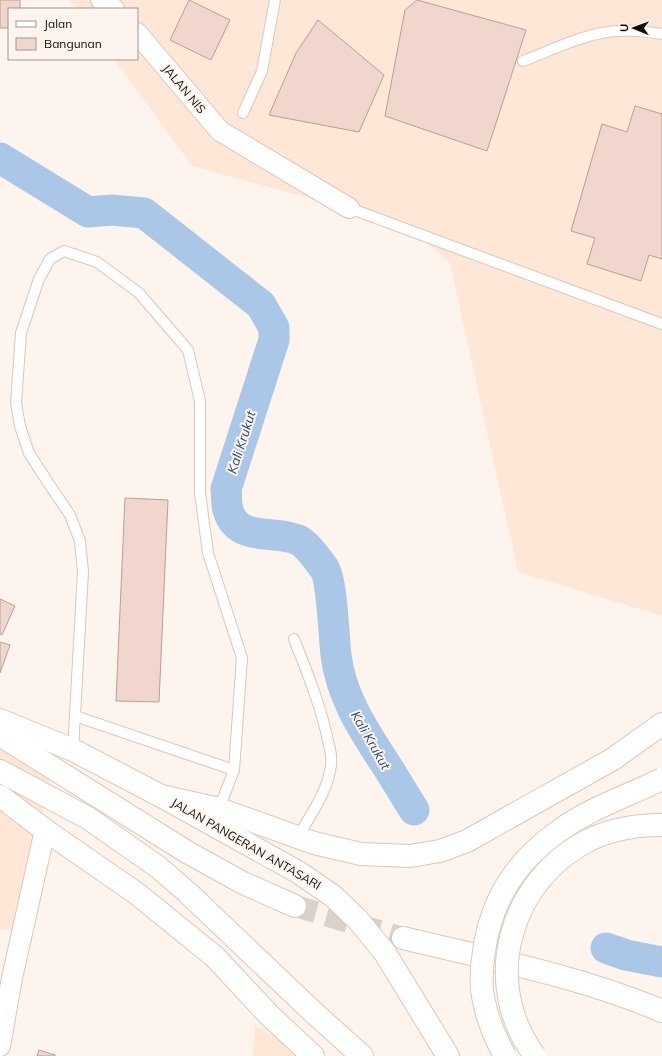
<svg xmlns="http://www.w3.org/2000/svg" width="662" height="1056" font-family="Mulish,sans-serif">
  <style>
    .built { fill: #fee7d6 }
    .lines { fill: none; stroke-linecap: round; stroke-linejoin: round }
    .river { stroke: #aac7e8; stroke-width: 31 }
    .building { fill: #f1d6ce; stroke: #b89e97 }
    .motorway-tunnel { stroke: #dad1cb; stroke-width: 22; stroke-dasharray: 22 11; stroke-linecap: butt }
    .service-casing { stroke: #dcc7b7; stroke-width: 12 }
    .minor-casing { stroke: #dcc7b7; stroke-width: 22 }
    .primary-casing { stroke: #dcc7b7; stroke-width: 24 }
    .trunk-casing { stroke: #dcc7b7; stroke-width: 24 }
    .motorway-casing { stroke: #dcc7b7; stroke-width: 24 }
    .service { stroke: #fff; stroke-width: 10 }
    .minor { stroke: #fff; stroke-width: 20 }
    .primary { stroke: #fff; stroke-width: 22 }
    .trunk { stroke: #fff; stroke-width: 22 }
    .motorway { stroke: #fff; stroke-width: 22 }
    .motorway-bridge-casing { stroke: #dcc7b7; stroke-width: 24; stroke-linecap: butt }
    .motorway-bridge { stroke: #fff; stroke-width: 22 }
    .labels { text-anchor: middle; stroke-width: 4; stroke-linejoin: round; paint-order: stroke }
    .street-label { font-size: 12px; fill: #110a05; stroke: #fdf4ee }
    .water-label { font-size: 13px; font-style: italic; fill: #204974; stroke: #fdf4ee }
  </style>
  <rect width="100%" height="100%" fill="#fdf4ee"/>
  <!-- built -->
  <g class="built">
    <polygon points="70,0 662,0 662,616 518,572 450,263 406,225 192,166 114,59 137,59 137,9 77,9"/>
    <polygon points="0,721 57,752 15,931 0,929"/>
    <polygon points="255,1025 306,1056 253,1056"/>
  </g>
  <g class="lines">
    <!-- river -->
    <g class="river">
      <path d="M 0,158 L 88,212 L 112,210 L 144,213 L 261,305 L 274,328 L 274,340 L 226,489 C 227,496 226,504 228,510 C 238,543 273,529 298,540 C 307,544 318,560 324,568 C 332,579 334,638 336,655 C 341,699 367,735 390,771 C 398,784 406,797 414,810"/>
      <polyline points="606,948 626,955 662,962"/>
    </g>
  </g>
  <!-- building -->
  <g class="building">
    <polygon points="0,0 20,0 20,9 9,9 9,28 0,28"/>
    <polygon points="189,0 230,20 211,60 170,40"/>
    <polygon points="417,0 526,30 487,151 385,116 405,10"/>
    <polygon points="318,20 384,75 359,132 269,115 296,53"/>
    <polygon points="635,106 662,114 662,259 649,255 641,281 587,264 595,238 571,231 602,124 627,132"/>
    <polygon points="125,498 168,500 159,702 116,701"/>
    <polygon points="0,599 15,606 2,635 0,634"/>
    <polygon points="0,642 10,645 0,673"/>
    <polygon points="39,1050 55,1055 55,1056 37,1056"/>
  </g>
  <g class="lines">
    <!-- motorway-tunnel -->
    <polyline class="motorway-tunnel" points="295,906 403,938"/>
    <!-- service casing -->
    <g class="service-casing">
      <g id="service">
        <path d="M 523,61 C 552,50 586,33 616,31 C 632,29 647,32 662,34"/>
        <polyline points="243,113 262,71 275,0"/>
        <polyline points="349,208 662,324"/>
        <path d="M 294,639 C 307,672 321,706 328,741 C 330,748 332,757 331,765 C 328,792 310,815 298,837"/>
        <polyline points="75,716 234,770"/>
        <polyline points="73,750 83,572 80,541 70,515 47,481 29,453 20,426 16,403 21,333 39,279 50,259 64,251 97,262 139,293 188,350 200,401 200,493 208,553 242,658 234,770 219,809"/>
      </g>
    </g>
    <!-- minor casing -->
    <g class="minor-casing">
      <g id="minor">
        <polyline points="101,0 114,9"/>
        <polyline points="137,33 220,131 349,208"/>
        <polyline points="0,1046 12,978 45,830"/>
      </g>
    </g>
    <!-- primary casing -->
    <g class="primary-casing">
      <g id="primary">
        <polyline points="0,720 73,750 161,796 298,872 333,896 358,920 385,953 448,1056"/>
        <polyline points="0,796 45,830 136,893 215,957 269,1015 313,1056"/>
      </g>
    </g>
    <!-- trunk casing -->
    <g class="trunk-casing">
      <polyline id="trunk" points="161,796 219,809 314,843 361,854 410,856 440,851 467,841 613,759 662,724"/>
    </g>
    <!-- motorway casing -->
    <g class="motorway-casing">
      <g id="motorway">
        <polyline points="0,735 187,852 243,883 295,906"/>
        <polyline points="0,771 88,818 158,867 188,893 313,1012 362,1056"/>
        <path d="M 403,938 C 490,959 579,976 662,1011"/>
      </g>
    </g>
    <!-- service -->
    <use href="#service" class="service"/>
    <!-- minor -->
    <use href="#minor" class="minor"/>
    <!-- primary -->
    <use href="#primary" class="primary"/>
    <!-- trunk -->
    <use href="#trunk" class="trunk"/>
    <!-- motorway -->
    <use href="#motorway" class="motorway"/>
    <!-- motorway-bridge casing -->
    <g class="motorway-bridge-casing">
      <g id="motorway-bridge">
        <path d="M 505,1056 C 494,1036 485,1014 482,990 C 481,977 482,964 484,951 C 491,900 517,860 559,831 C 590,808 628,796 662,779"/>
        <path d="M 535,1056 C 480,983 509,879 591,839 C 613,829 638,825 662,825"/>
      </g>
    </g>
    <!-- motorway-bridge -->
    <use href="#motorway-bridge" class="motorway-bridge"/>
  </g>
  <g class="labels">
    <!-- street labels -->
    <g class="street-label">
      <text transform="translate(184 89) rotate(50)" y="4">JALAN NIS</text>
      <text transform="translate(246 844) rotate(30)" y="4">JALAN PANGERAN ANTASARI</text>
    </g>
    <!-- water labels -->
    <g class="water-label">
      <text transform="translate(241 442) rotate(-72)" y="5">Kali Krukut</text>
      <text transform="translate(371 740) rotate(60)" y="5">Kali Krukut</text>
    </g>
  </g>
  <!-- legend -->
  <rect x="8" y="8" width="130" height="52" fill="#fdf4ee" stroke="#9f9691"/>
  <rect x="16" y="21" width="20" height="6" fill="#ffffff" stroke="#9f9691"/>
  <text x="44" y="28" font-size="12" fill="#110a05">Jalan</text>
  <rect x="16" y="38" width="20" height="12" fill="#f1d6ce" stroke="#9f9691"/>
  <text x="44" y="48" font-size="12" fill="#110a05">Bangunan</text>
  <!-- north arrow -->
  <g transform="translate(634 28) rotate(271)" stroke="#fdf4ee" stroke-width="3" paint-order="stroke">
  <path d="M0-3L7 15L0 10L-7 15Z" fill="#110a05"/>
  <text y="-6" font-size="11" font-weight="bold" text-anchor="middle" fill="#110a05">U</text>
  </g>
</svg>
